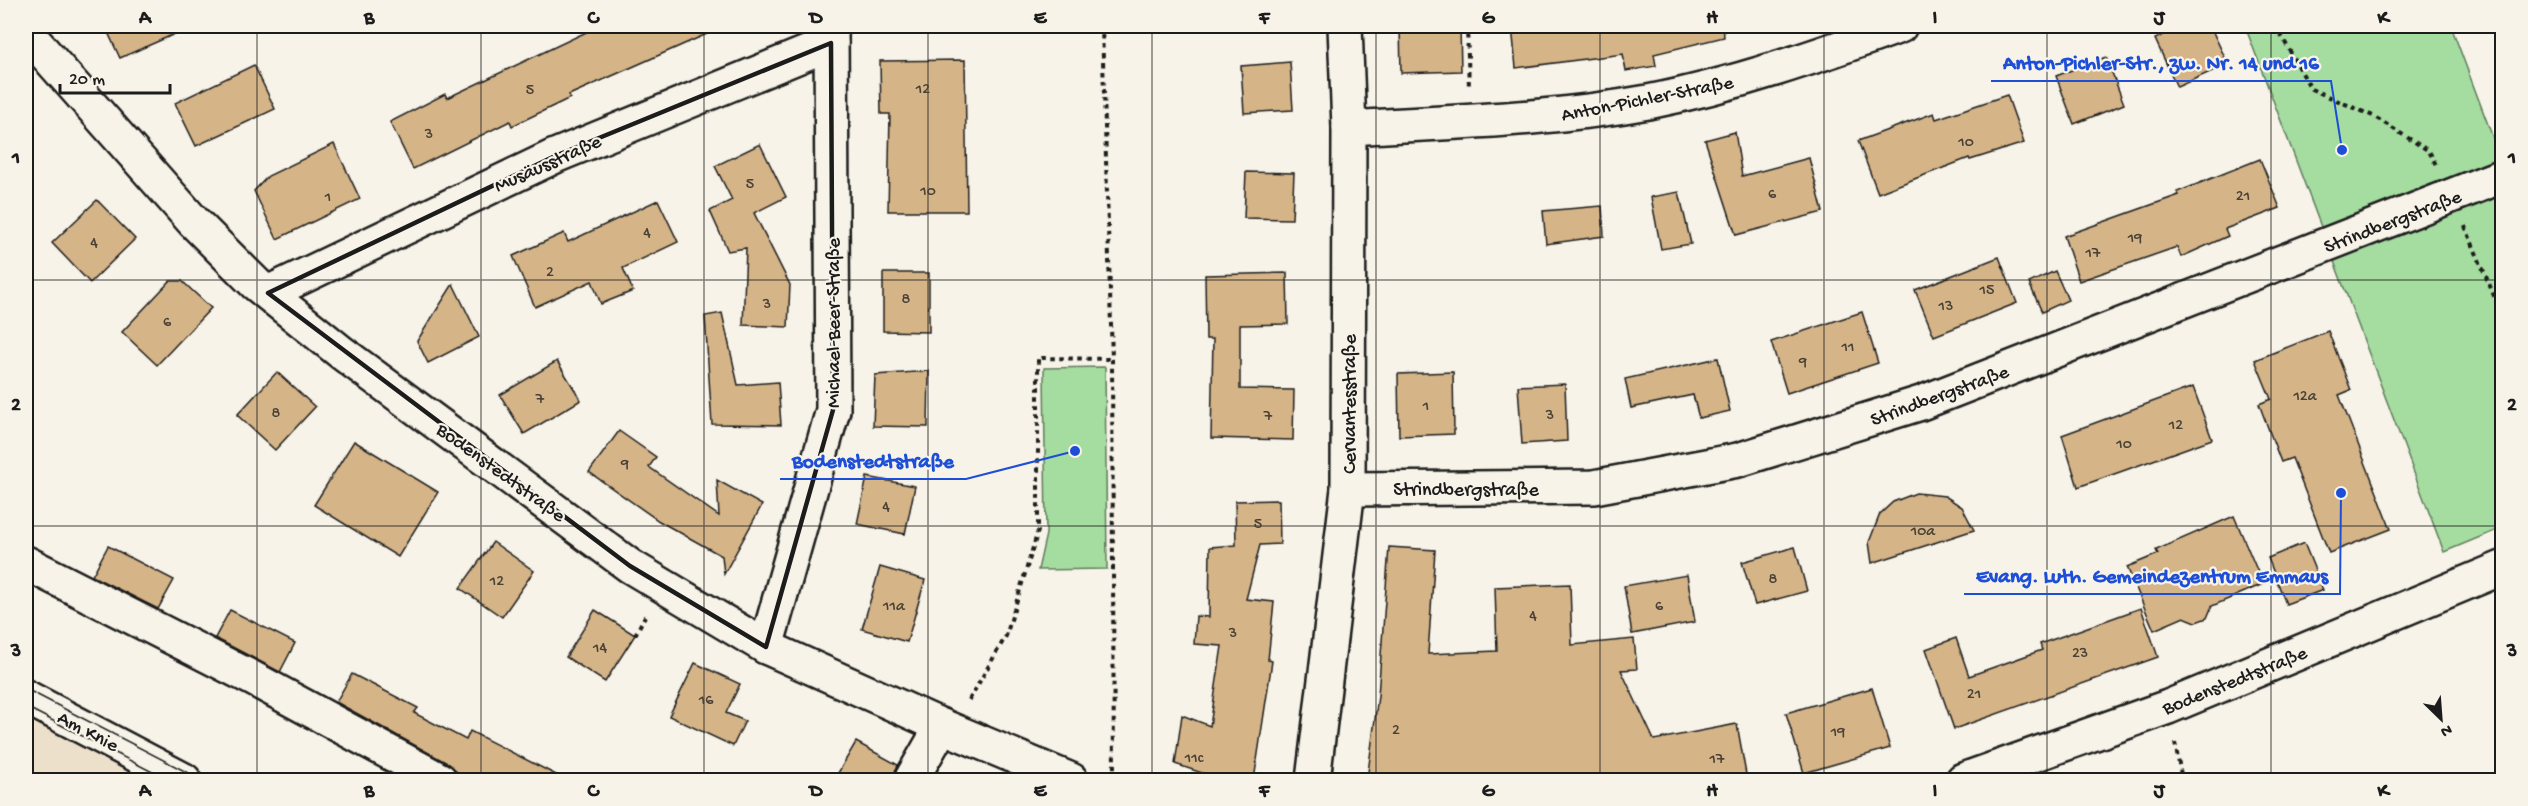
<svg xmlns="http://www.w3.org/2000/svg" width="2528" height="806" font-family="'Gochi Hand',sans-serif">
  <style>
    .built { fill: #ede0cb }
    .green { fill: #a5dca0; stroke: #607c5e; stroke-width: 1.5 }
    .building { fill: #d5b488; stroke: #1c1c1c; stroke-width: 1.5 }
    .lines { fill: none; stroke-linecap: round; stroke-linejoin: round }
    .minor-casing { stroke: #1c1c1c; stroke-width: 38 }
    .major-casing { stroke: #1c1c1c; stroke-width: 38 }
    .path { stroke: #1c1c1c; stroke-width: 4; stroke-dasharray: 4.5 4.5; stroke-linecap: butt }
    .minor { stroke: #f7f3e8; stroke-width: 33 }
    .major { stroke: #f7f3e8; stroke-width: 33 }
    .tram { stroke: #1c1c1c; stroke-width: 1.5 }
    .marked { fill: none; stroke: #1c1c1c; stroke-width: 4.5; stroke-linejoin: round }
    .grid { fill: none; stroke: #1c1c1c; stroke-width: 1.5; stroke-opacity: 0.55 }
    .labels { text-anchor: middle; stroke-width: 4.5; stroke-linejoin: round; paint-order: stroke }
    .number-label { font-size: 16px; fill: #4a4237 }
    .street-label { font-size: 20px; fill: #1c1c1c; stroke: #f7f3e8 }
    .leader { fill: none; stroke: #1d4ed8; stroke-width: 2 }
    .callout-dot { fill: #1d4ed8; stroke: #f7f3e8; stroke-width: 2 }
    .callout-label { font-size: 21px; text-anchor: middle; font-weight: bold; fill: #1d4ed8; stroke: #f7f3e8; stroke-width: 4.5; stroke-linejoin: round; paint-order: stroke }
    .neatline { fill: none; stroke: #1c1c1c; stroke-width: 2 }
    .grid-label { font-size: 20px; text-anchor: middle; font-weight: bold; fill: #1c1c1c }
  </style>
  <rect width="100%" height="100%" fill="#f7f3e8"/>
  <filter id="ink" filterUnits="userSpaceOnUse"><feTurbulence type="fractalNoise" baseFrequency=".0167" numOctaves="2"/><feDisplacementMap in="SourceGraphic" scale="12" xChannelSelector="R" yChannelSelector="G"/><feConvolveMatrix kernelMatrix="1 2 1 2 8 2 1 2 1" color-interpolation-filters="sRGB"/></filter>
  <g filter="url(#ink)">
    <!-- built -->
    <polygon class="built" points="26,714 154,780 26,780"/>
    <!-- green -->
    <g class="green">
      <polygon points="2245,26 2451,26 2502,162 2502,528 2444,552"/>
      <polygon points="1105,367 1107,569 1038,570 1046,534 1044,368"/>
    </g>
    <!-- building -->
    <g class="building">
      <polygon points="105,26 193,26 120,58"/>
      <polygon points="599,26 725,26 569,95 570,98 512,126 510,121 413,169 390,122 445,94 447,98"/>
      <polygon points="1400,26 1460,26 1461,71 1401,73"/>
      <polygon points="1512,26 1723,26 1724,37 1654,54 1656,66 1626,71 1623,54 1516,68"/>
      <polygon points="2183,26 2210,26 2228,64 2177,87 2155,39"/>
      <polygon points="2106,57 2124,104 2074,124 2056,76"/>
      <polygon points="965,60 967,211 888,211 890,114 881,114 880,61"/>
      <polygon points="1290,62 1293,110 1244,113 1241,66"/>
      <polygon points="254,65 275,109 196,146 175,103"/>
      <polygon points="2007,95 2024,143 1970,160 1969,158 1878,193 1858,141 1934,113 1936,119"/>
      <polygon points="1735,132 1742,176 1809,158 1823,212 1736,235 1705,140"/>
      <polygon points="334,144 360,199 277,239 254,191 268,176"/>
      <polygon points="760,144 786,197 754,213 790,285 788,327 743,325 746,248 728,251 710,211 732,200 715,166"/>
      <polygon points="2260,159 2280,208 2225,229 2228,236 2181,257 2177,247 2079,281 2064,236 2179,195 2177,192"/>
      <polygon points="1246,172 1294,173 1292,219 1244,218"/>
      <polygon points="1679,192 1691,244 1661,249 1651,197"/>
      <polygon points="97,200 135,239 90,283 52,243"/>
      <polygon points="658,200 678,242 623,268 633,291 601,304 592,281 535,307 513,256 564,233 568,242"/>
      <polygon points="1602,206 1604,236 1546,244 1543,211"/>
      <polygon points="1999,257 2017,303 1934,336 1915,290"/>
      <polygon points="2055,271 2068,300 2042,312 2029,283"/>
      <polygon points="883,273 929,273 929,332 883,331"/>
      <polygon points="1287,273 1288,324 1240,325 1240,389 1294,390 1293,440 1211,438 1213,339 1206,339 1205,275"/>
      <polygon points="170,281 182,281 211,308 157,365 122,332"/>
      <polygon points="453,284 479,337 428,363 417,341"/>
      <polygon points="1862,312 1878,363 1787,393 1771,342"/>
      <polygon points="722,313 738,385 778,382 781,425 712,424 705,316"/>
      <polygon points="2328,331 2351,390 2339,395 2391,529 2329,553 2292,458 2281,462 2259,404 2271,399 2255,360"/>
      <polygon points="1718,358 1730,411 1699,418 1693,395 1631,408 1625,379"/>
      <polygon points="557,361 581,400 524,434 500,395"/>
      <polygon points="929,371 928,427 873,426 875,375"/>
      <polygon points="277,372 315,407 275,450 237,415"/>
      <polygon points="1453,372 1454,434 1399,436 1398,374"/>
      <polygon points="1565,384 1567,441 1522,444 1518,386"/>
      <polygon points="2193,387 2212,439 2078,487 2062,435"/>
      <polygon points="619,431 656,457 649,467 719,516 717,480 762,505 724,574 722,556 659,521 589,472"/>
      <polygon points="354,441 438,492 398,557 314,505"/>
      <polygon points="867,477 915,486 905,534 857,524"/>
      <polygon points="1916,493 1945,496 1962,507 1974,530 1872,563 1869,542 1880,514 1893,502"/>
      <polygon points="1279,500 1280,544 1260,545 1246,599 1274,602 1268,660 1272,661 1254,780 1223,780 1175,764 1182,715 1210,726 1222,646 1194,644 1196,616 1209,617 1210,547 1236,545 1235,501"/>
      <polygon points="2234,516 2263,584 2212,606 2207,618 2196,622 2184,617 2154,630 2127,567 2158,554 2156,550"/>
      <polygon points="493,542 534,571 502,617 460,588"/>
      <polygon points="2304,543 2323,590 2286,604 2268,558"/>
      <polygon points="108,546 174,580 158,609 92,576"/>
      <polygon points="1389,547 1435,550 1428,654 1497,651 1495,587 1570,584 1572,645 1634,639 1637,669 1621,670 1654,740 1737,724 1747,780 1367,780 1378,696"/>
      <polygon points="1795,547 1807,591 1755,605 1742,562"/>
      <polygon points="880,567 925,580 907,642 862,629"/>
      <polygon points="1687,575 1695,622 1632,634 1624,586"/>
      <polygon points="2141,608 2158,657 1954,729 1926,649 1956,638 1969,676 2042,650 2040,644"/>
      <polygon points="230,610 295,643 280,672 215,638"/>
      <polygon points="595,610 635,635 605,682 566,657"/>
      <polygon points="695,663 740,684 726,713 745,721 733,746 669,716"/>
      <polygon points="352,674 418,708 414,713 466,740 470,731 566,780 461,780 449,764 336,702"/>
      <polygon points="1872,688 1890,748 1804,773 1786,713"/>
      <polygon points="856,742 898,765 892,780 834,780"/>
    </g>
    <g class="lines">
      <!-- minor casing -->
      <g class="minor-casing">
        <g id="minor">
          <polyline points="26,32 193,221 256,284 342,353 630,566 766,647 942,726 1071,780"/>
          <path d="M 1349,128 C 1449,122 1549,120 1648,102 C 1734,85 1818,56 1900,26"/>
          <polyline points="268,293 555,156 831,43"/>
          <polyline points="1348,489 1594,487 1738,460 1921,403 2502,176"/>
          <polyline points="26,563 252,678 440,780"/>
          <polyline points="766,647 833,410 831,26"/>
          <polyline points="911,780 942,726"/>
          <polyline points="1313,780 1348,489 1349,128 1345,26"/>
          <polyline points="1963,780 2168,707 2502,568"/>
        </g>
      </g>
      <!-- major casing -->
      <g class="major-casing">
        <polyline id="major" points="26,697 184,780"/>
      </g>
      <!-- path -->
      <g class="path">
        <polyline points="1102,26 1112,359 1114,780"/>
        <polyline points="1467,26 1469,88"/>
        <polyline points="2276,26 2311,89 2373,116 2429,151 2436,165"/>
        <polyline points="2465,226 2502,315"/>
        <polyline points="635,635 645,616"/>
        <polyline points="969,700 1006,636 1038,531 1038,358 1112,359"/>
        <polyline points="2175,743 2182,780"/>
      </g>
      <!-- minor -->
      <use href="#minor" class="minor"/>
      <!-- major -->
      <use href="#major" class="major"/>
      <!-- tram -->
      <g class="tram">
        <polyline points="26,689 202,780"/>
        <polyline points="26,707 168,780"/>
      </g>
    </g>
  </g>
  <!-- marked area -->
  <path class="marked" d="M 831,43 L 833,410 L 766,647 L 630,566 L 268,293 L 555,156 Z"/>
  <!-- grid -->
  <path class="grid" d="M 257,26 L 257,780M 481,26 L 481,780M 704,26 L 704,780M 928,26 L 928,780M 1152,26 L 1152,780M 1376,26 L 1376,780M 1600,26 L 1600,780M 1824,26 L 1824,780M 2047,26 L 2047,780M 2271,26 L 2271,780M 26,280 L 2502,280M 26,526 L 2502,526"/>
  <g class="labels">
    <!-- number labels -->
    <g class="number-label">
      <text x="923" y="93">12</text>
      <text x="530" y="94">5</text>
      <text x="429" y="138">3</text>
      <text x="1966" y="146">10</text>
      <text x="750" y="188">5</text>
      <text x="928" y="195">10</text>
      <text x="1772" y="198">6</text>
      <text x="2243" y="200">21</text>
      <text x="328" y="201">1</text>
      <text x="647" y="237">4</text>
      <text x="2135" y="242">19</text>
      <text x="94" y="247">4</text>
      <text x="2093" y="257">17</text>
      <text x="550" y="276">2</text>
      <text x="1987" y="294">15</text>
      <text x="906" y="303">8</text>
      <text x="767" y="308">3</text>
      <text x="1946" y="310">13</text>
      <text x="167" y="326">6</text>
      <text x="1848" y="351">11</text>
      <text x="1803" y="366">9</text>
      <text x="2305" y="400">12a</text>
      <text x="540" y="403">7</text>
      <text x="1426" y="410">1</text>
      <text x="276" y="417">8</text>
      <text x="1550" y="419">3</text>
      <text x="1268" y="420">7</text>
      <text x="2176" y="429">12</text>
      <text x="2124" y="448">10</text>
      <text x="625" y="468">9</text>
      <text x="886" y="511">4</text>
      <text x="1258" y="528">5</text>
      <text x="1923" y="535">10a</text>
      <text x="1773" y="583">8</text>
      <text x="497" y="585">12</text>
      <text x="894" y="610">11a</text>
      <text x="1659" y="610">6</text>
      <text x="1533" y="620">4</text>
      <text x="1233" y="637">3</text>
      <text x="600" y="652">14</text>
      <text x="2080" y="657">23</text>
      <text x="1974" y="698">21</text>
      <text x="706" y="704">16</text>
      <text x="1396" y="734">2</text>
      <text x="1838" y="736">19</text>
      <text x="1194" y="762">11c</text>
      <text x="1717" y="763">17</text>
    </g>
    <!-- street labels -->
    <g class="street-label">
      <text transform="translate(1647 97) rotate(-11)" y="7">Anton-Pichler-Straße</text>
      <text transform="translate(547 162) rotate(-24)" y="7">Musäusstraße</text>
      <text transform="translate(2392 220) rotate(-21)" y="7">Strindbergstraße</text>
      <text transform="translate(832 323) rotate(-90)" y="7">Michael-Beer-Straße</text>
      <text transform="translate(1939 394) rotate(-20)" y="7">Strindbergstraße</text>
      <text transform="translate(1348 404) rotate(-90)" y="7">Cervantesstraße</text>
      <text transform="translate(502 471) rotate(36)" y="7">Bodenstedtstraße</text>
      <text x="1466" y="495">Strindbergstraße</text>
      <text transform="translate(2234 679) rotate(-22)" y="7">Bodenstedtstraße</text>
      <text transform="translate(89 730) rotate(28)" y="7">Am Knie</text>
    </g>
  </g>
  <!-- callouts -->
  <path class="leader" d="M2342 150L2331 81H1991M1075 451L966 479H780M2341 493L2340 594H1964"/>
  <g class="callout-dot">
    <circle cx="2342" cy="150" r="6"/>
    <circle cx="1075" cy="451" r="6"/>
    <circle cx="2341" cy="493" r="6"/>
  </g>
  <g class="callout-label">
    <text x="2161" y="69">Anton-Pichler-Str., zw. Nr. 14 und 16</text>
    <text x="873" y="467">Bodenstedtstraße</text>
    <text x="2152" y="582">Evang. Luth. Gemeindezentrum Emmaus</text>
  </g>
  <!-- margin -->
  <rect width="2528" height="806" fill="none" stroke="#f7f3e8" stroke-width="66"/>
  <!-- north arrow -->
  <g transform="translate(2441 719) rotate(155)" stroke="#f7f3e8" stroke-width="4.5" paint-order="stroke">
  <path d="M0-4.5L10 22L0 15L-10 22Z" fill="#1c1c1c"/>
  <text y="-9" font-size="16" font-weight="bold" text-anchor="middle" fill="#1c1c1c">N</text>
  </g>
  <!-- scale -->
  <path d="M60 84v9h110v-9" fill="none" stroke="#1c1c1c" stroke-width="3"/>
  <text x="69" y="84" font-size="18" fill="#1c1c1c" stroke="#f7f3e8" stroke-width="4.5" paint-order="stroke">20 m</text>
  <rect x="33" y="33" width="2462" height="740" class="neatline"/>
  <g class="grid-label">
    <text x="145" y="23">A</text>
    <text x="369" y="23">B</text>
    <text x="593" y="23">C</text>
    <text x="816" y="23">D</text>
    <text x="1040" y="23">E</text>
    <text x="1264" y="23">F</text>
    <text x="1488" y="23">G</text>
    <text x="1712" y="23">H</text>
    <text x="1935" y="23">I</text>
    <text x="2159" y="23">J</text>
    <text x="2383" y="23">K</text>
    <text x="16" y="163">1</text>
    <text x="2512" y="163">1</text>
    <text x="16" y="410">2</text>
    <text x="2512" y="410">2</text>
    <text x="16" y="656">3</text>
    <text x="2512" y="656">3</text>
    <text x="145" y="796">A</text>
    <text x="369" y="796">B</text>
    <text x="593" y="796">C</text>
    <text x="816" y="796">D</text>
    <text x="1040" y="796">E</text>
    <text x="1264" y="796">F</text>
    <text x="1488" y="796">G</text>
    <text x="1712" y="796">H</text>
    <text x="1935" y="796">I</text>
    <text x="2159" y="796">J</text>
    <text x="2383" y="796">K</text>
  </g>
</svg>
